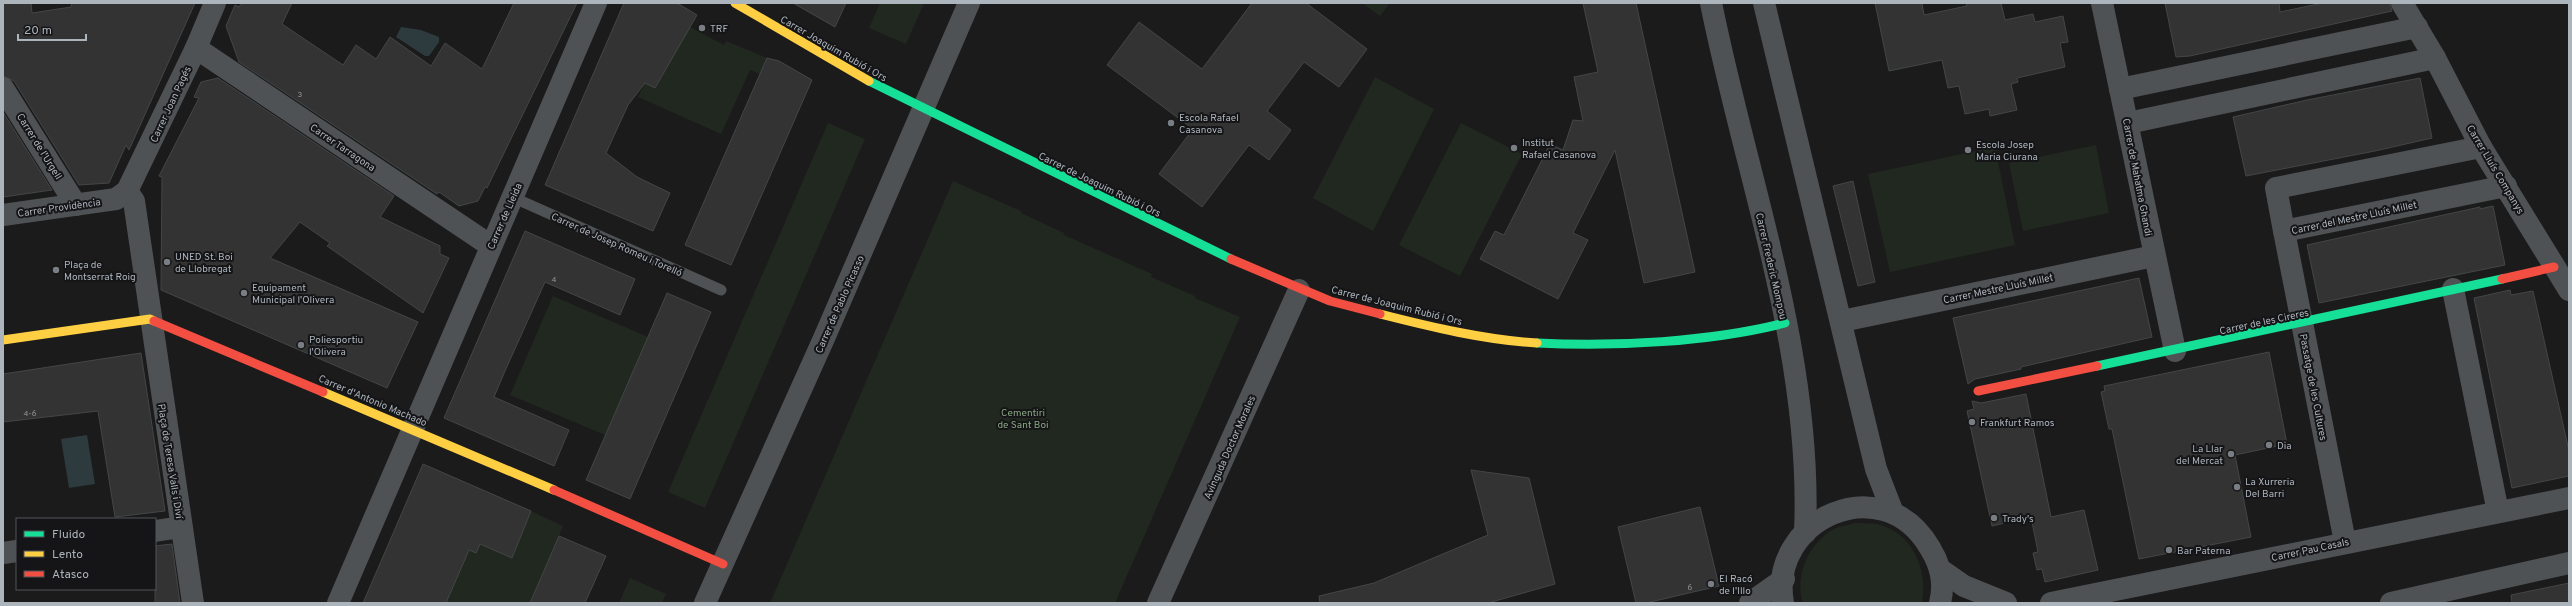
<svg xmlns="http://www.w3.org/2000/svg" width="2572" height="606" font-family="Overpass,sans-serif">
  <style>
    .green { fill: #212820 }
    .water { fill: #2d3a3e }
    .building { fill: #333; stroke: #434647 }
    .lines { fill: none; stroke-linecap: round; stroke-linejoin: round }
    .lane { stroke: #4f5254; stroke-width: 11 }
    .street { stroke: #4f5254; stroke-width: 22 }
    .fast { stroke: #16e098; stroke-width: 9 }
    .slow { stroke: #ffcf43; stroke-width: 9 }
    .jam { stroke: #f24e42; stroke-width: 9 }
    .poi-dot { fill: #797e84; stroke: #151517; stroke-width: 1.5 }
    .labels { text-anchor: middle; stroke-width: 4; stroke-linejoin: round; paint-order: stroke }
    .number-label { font-size: 8px; fill: #8e949a }
    .poi-label { font-size: 10px; fill: #acb4bc; stroke: #151517; text-anchor: start }
    .street-label { font-size: 10px; fill: #acb4bc; stroke: #151517 }
    .park-label { font-size: 10px; fill: #89a783; stroke: #151517 }
  </style>
  <rect width="100%" height="100%" fill="#1b1b1b"/>
  <!-- green -->
  <g class="green">
    <polygon points="880,3 924,3 906,44 869,28"/>
    <polygon points="1362,3 1390,3 1380,16"/>
    <polygon points="690,27 724,45 726,41 767,58 760,74 750,70 721,134 638,97 645,83 655,88"/>
    <polygon points="1375,77 1434,109 1373,231 1313,198"/>
    <polygon points="828,123 865,139 705,508 668,492"/>
    <polygon points="1461,123 1522,154 1460,276 1399,245"/>
    <polygon points="2096,145 2109,213 2023,231 2009,163"/>
    <polygon points="1995,147 2015,245 1890,272 1868,174"/>
    <polygon points="953,181 1021,211 1021,213 1064,233 1064,235 1152,274 1151,277 1195,296 1195,298 1240,317 1115,603 770,603"/>
    <polygon points="553,296 648,337 605,435 510,395"/>
    <polygon points="531,511 563,526 530,603 446,603 469,550 476,553 480,544 512,558"/>
    <path d="M 1855,523 C 1862,523 1870,523 1877,524 C 1913,533 1928,569 1922,603 L 1803,603 C 1794,575 1809,543 1834,529 C 1840,526 1849,525 1855,523 Z"/>
    <polygon points="630,578 666,594 662,603 619,603"/>
  </g>
  <!-- water -->
  <g class="water">
    <polygon points="401,27 421,30 439,37 439,42 429,56 425,56 396,37"/>
    <polygon points="87,435 95,484 69,488 61,439"/>
  </g>
  <!-- building -->
  <g class="building">
    <polygon points="3,3 31,3 32,13 71,7 72,3 195,3 129,150 126,145 109,183 79,185 14,81 3,76"/>
    <polygon points="242,3 292,3 282,24 343,65 356,45 376,59 390,37 431,66 445,43 482,69 514,3 577,3 487,188 485,187 478,201 459,206 439,192 437,194 239,62 226,26 235,5 239,7"/>
    <polygon points="624,3 677,3 697,15 655,88 645,83 628,105 606,153 637,177 670,193 653,231 545,185"/>
    <polygon points="793,3 846,3 835,27"/>
    <polygon points="1252,3 1306,3 1367,49 1339,87 1304,62 1267,111 1291,130 1269,160 1249,145 1202,207 1159,174 1193,129 1107,65 1139,22 1202,69"/>
    <polygon points="1583,3 1636,3 1695,272 1644,283 1615,150 1573,233 1588,240 1558,299 1480,259 1495,231 1504,235 1550,144 1563,150 1573,120 1583,121 1574,77 1598,72"/>
    <polygon points="1875,3 1922,3 1924,15 1967,6 1966,3 2001,3 2005,20 2033,14 2035,22 2063,16 2068,42 2060,43 2065,67 2017,78 2018,82 2011,84 2017,110 1990,116 1989,109 1965,114 1959,86 1948,88 1942,60 1889,71"/>
    <polygon points="2165,3 2279,3 2280,12 2323,3 2390,3 2392,11 2190,56 2176,57"/>
    <polygon points="767,58 779,61 812,80 731,265 685,245"/>
    <polygon points="218,78 394,196 380,217 440,246 440,254 449,258 423,313 327,246 330,243 300,222 270,258 418,322 387,388 161,290 162,177 159,176 199,98 194,97 201,82"/>
    <polygon points="2420,78 2432,138 2375,151 2246,176 2233,117 2307,100"/>
    <polygon points="3,112 52,190 3,197"/>
    <polygon points="1853,181 1875,282 1858,286 1833,186"/>
    <polygon points="2493,206 2505,265 2319,303 2307,245 2480,207 2480,209"/>
    <polygon points="525,231 635,279 620,315 545,282 505,371 494,397 569,430 554,466 444,418"/>
    <polygon points="2139,278 2152,337 2021,367 2021,369 1975,379 1968,384 1953,318"/>
    <polygon points="2510,290 2511,295 2533,291 2569,451 2569,476 2512,488 2474,298"/>
    <polygon points="667,293 711,312 630,499 586,480"/>
    <polygon points="2269,352 2287,444 2235,455 2251,537 2139,559 2112,429 2109,429 2104,406 2101,392 2105,391 2104,386"/>
    <polygon points="141,353 165,511 115,517 98,411 3,422 3,374"/>
    <polygon points="2026,394 2051,517 2084,510 2098,570 2045,582 2042,569 2037,570 2033,553 2038,552 2031,517 1992,526 1967,411 1974,409 1972,401 1981,403"/>
    <polygon points="423,464 531,511 512,558 480,544 476,553 469,550 446,603 363,603"/>
    <polygon points="1471,470 1529,478 1555,584 1488,603 1320,603 1319,596 1374,583 1488,535"/>
    <polygon points="1700,507 1719,586 1646,603 1636,603 1618,527"/>
    <polygon points="559,536 606,556 585,603 530,603"/>
    <polygon points="172,544 180,603 155,603 155,546"/>
    <polygon points="2569,583 2569,603 2512,603 2511,595"/>
  </g>
  <g class="lines">
    <!-- lane -->
    <polyline class="lane" points="512,197 721,290"/>
    <!-- street -->
    <g class="street">
      <path d="M 1711,3 C 1746,178 1813,353 1805,533"/>
      <polyline points="1764,3 1876,469 1893,513"/>
      <polyline points="2102,3 2175,351"/>
      <polyline points="2402,3 2435,58 2481,147 2569,290"/>
      <polyline points="196,48 491,246"/>
      <polyline points="3,88 76,205"/>
      <polyline points="2120,89 2417,27"/>
      <polyline points="2128,123 2435,58"/>
      <polyline points="2481,147 2276,188 2284,231 2506,186"/>
      <polyline points="127,191 134,201 193,603"/>
      <polyline points="3,215 116,199 127,191 196,48 215,3"/>
      <polyline points="2284,231 2345,542"/>
      <polyline points="2453,289 2498,512"/>
      <polyline points="1842,321 2154,256"/>
      <polyline points="155,531 181,527"/>
      <polyline points="3,553 17,551"/>
      <polyline points="1941,570 1964,586 2006,603"/>
      <polyline points="338,603 596,3"/>
      <polyline points="705,603 825,336 969,3"/>
      <polyline points="1158,603 1299,290"/>
      <polyline points="1750,603 1784,579"/>
      <path d="M 1783,603 C 1768,520 1882,466 1930,548 C 1941,566 1945,583 1940,603"/>
      <polyline points="2051,603 2569,498"/>
      <polyline points="2391,603 2569,563"/>
    </g>
    <!-- fast -->
    <g class="fast">
      <polyline points="869,81 1231,259"/>
      <path d="M 1537,343 C 1614,347 1711,342 1785,323"/>
      <polyline points="2097,366 2502,279"/>
    </g>
    <!-- slow -->
    <g class="slow">
      <polyline points="735,3 869,81"/>
      <path d="M 1380,314 C 1431,327 1485,340 1537,343"/>
      <polyline points="3,340 150,319 154,321"/>
      <polyline points="323,392 554,490"/>
    </g>
    <!-- jam -->
    <g class="jam">
      <polyline points="1231,259 1330,301 1380,314"/>
      <polyline points="2502,279 2554,267"/>
      <polyline points="154,321 323,392"/>
      <polyline points="1978,391 2097,366"/>
      <polyline points="554,490 723,564"/>
    </g>
  </g>
  <!-- markers -->
  <g class="poi-dot">
    <circle cx="702" cy="28" r="4"/>
    <circle cx="1171" cy="123" r="4"/>
    <circle cx="1514" cy="148" r="4"/>
    <circle cx="1968" cy="150" r="4"/>
    <circle cx="167" cy="262" r="4"/>
    <circle cx="56" cy="270" r="4"/>
    <circle cx="244" cy="293" r="4"/>
    <circle cx="301" cy="345" r="4"/>
    <circle cx="1972" cy="422" r="4"/>
    <circle cx="2269" cy="445" r="4"/>
    <circle cx="2231" cy="454" r="4"/>
    <circle cx="2237" cy="487" r="4"/>
    <circle cx="1994" cy="518" r="4"/>
    <circle cx="2169" cy="550" r="4"/>
    <circle cx="1711" cy="584" r="4"/>
  </g>
  <g class="labels">
    <!-- number labels -->
    <g class="number-label">
      <text x="300" y="97">3</text>
      <text x="554" y="282">4</text>
      <text x="30" y="416">4-6</text>
      <text x="1690" y="590">6</text>
    </g>
    <!-- poi labels -->
    <g class="poi-label">
      <text x="710" y="32">TRF</text>
      <text x="1179" y="121">Escola Rafael<tspan x="1179" dy="12">Casanova</tspan></text>
      <text x="1522" y="146">Institut<tspan x="1522" dy="12">Rafael Casanova</tspan></text>
      <text x="1976" y="148">Escola Josep<tspan x="1976" dy="12">Maria Ciurana</tspan></text>
      <text x="175" y="260">UNED St. Boi<tspan x="175" dy="12">de Llobregat</tspan></text>
      <text x="64" y="268">Plaça de<tspan x="64" dy="12">Montserrat Roig</tspan></text>
      <text x="252" y="291">Equipament<tspan x="252" dy="12">Municipal l'Olivera</tspan></text>
      <text x="309" y="343">Poliesportiu<tspan x="309" dy="12">l'Olivera</tspan></text>
      <text x="1980" y="426">Frankfurt Ramos</text>
      <text x="2277" y="449">Dia</text>
      <text x="2223" y="452" text-anchor="end">La Llar<tspan x="2223" dy="12">del Mercat</tspan></text>
      <text x="2245" y="485">La Xurreria<tspan x="2245" dy="12">Del Barri</tspan></text>
      <text x="2002" y="522">Trady's</text>
      <text x="2177" y="554">Bar Paterna</text>
      <text x="1719" y="582">El Racó<tspan x="1719" dy="12">de l'Illo</tspan></text>
    </g>
    <!-- street labels -->
    <g class="street-label">
      <text transform="translate(834 48) rotate(30)" y="4">Carrer Joaquim Rubió i Ors</text>
      <text transform="translate(170 104) rotate(-65)" y="4">Carrer Joan Pagés</text>
      <text transform="translate(40 146) rotate(58)" y="4">Carrer de l'Urgell</text>
      <text transform="translate(343 147) rotate(34)" y="4">Carrer Tarragona</text>
      <text transform="translate(2496 169) rotate(59)" y="4">Carrer Lluís Companys</text>
      <text transform="translate(2138 177) rotate(79)" y="4">Carrer de Mahatma Ghandi</text>
      <text transform="translate(1100 184) rotate(26)" y="4">Carrer de Joaquim Rubió i Ors</text>
      <text transform="translate(59 207) rotate(-8)" y="4">Carrer Providència</text>
      <text transform="translate(504 216) rotate(-66)" y="4">Carrer de Lleida</text>
      <text transform="translate(2354 217) rotate(-12)" y="4">Carrer del Mestre Lluís Millet</text>
      <text transform="translate(617 244) rotate(24)" y="4">Carrer de Josep Romeu i Torelló</text>
      <text transform="translate(1772 266) rotate(77)" y="4">Carrer Frederic Mompou</text>
      <text transform="translate(1998 288) rotate(-12)" y="4">Carrer Mestre Lluís Millet</text>
      <text transform="translate(839 304) rotate(-66)" y="4">Carrer de Pablo Picasso</text>
      <text transform="translate(1397 305) rotate(14)" y="4">Carrer de Joaquim Rubió i Ors</text>
      <text transform="translate(2264 321) rotate(-12)" y="4">Carrer de les Cireres</text>
      <text transform="translate(2314 387) rotate(79)" y="4">Passatge de les Cultures</text>
      <text transform="translate(373 400) rotate(23)" y="4">Carrer d'Antonio Machado</text>
      <text transform="translate(1229 447) rotate(-66)" y="4">Avinguda Doctor Morales</text>
      <text transform="translate(171 461) rotate(81)" y="4">Plaça de Teresa Valls i Diví</text>
      <text transform="translate(2310 549) rotate(-12)" y="4">Carrer Pau Casals</text>
    </g>
    <!-- park labels -->
    <g class="park-label">
      <text x="1023" y="416">Cementiri<tspan x="1023" dy="12">de Sant Boi</tspan></text>
    </g>
  </g>
  <!-- border -->
  <rect width="2572" height="606" fill="none" stroke="#acb4bc" stroke-width="8"/>
  <!-- legend -->
  <rect x="16" y="518" width="140" height="72" fill="#151517" stroke="#515559"/>
  <rect x="24" y="531" width="20" height="6" fill="#16e098" stroke="#515559"/>
  <text x="52" y="538" font-size="12" fill="#acb4bc">Fluido</text>
  <rect x="24" y="551" width="20" height="6" fill="#ffcf43" stroke="#515559"/>
  <text x="52" y="558" font-size="12" fill="#acb4bc">Lento</text>
  <rect x="24" y="571" width="20" height="6" fill="#f24e42" stroke="#515559"/>
  <text x="52" y="578" font-size="12" fill="#acb4bc">Atasco</text>
  <!-- scale -->
  <path d="M18 34v6h68v-6" fill="none" stroke="#acb4bc" stroke-width="2"/>
  <text x="24" y="34" font-size="12" fill="#acb4bc" stroke="#151517" stroke-width="3" paint-order="stroke">20 m</text>
</svg>
